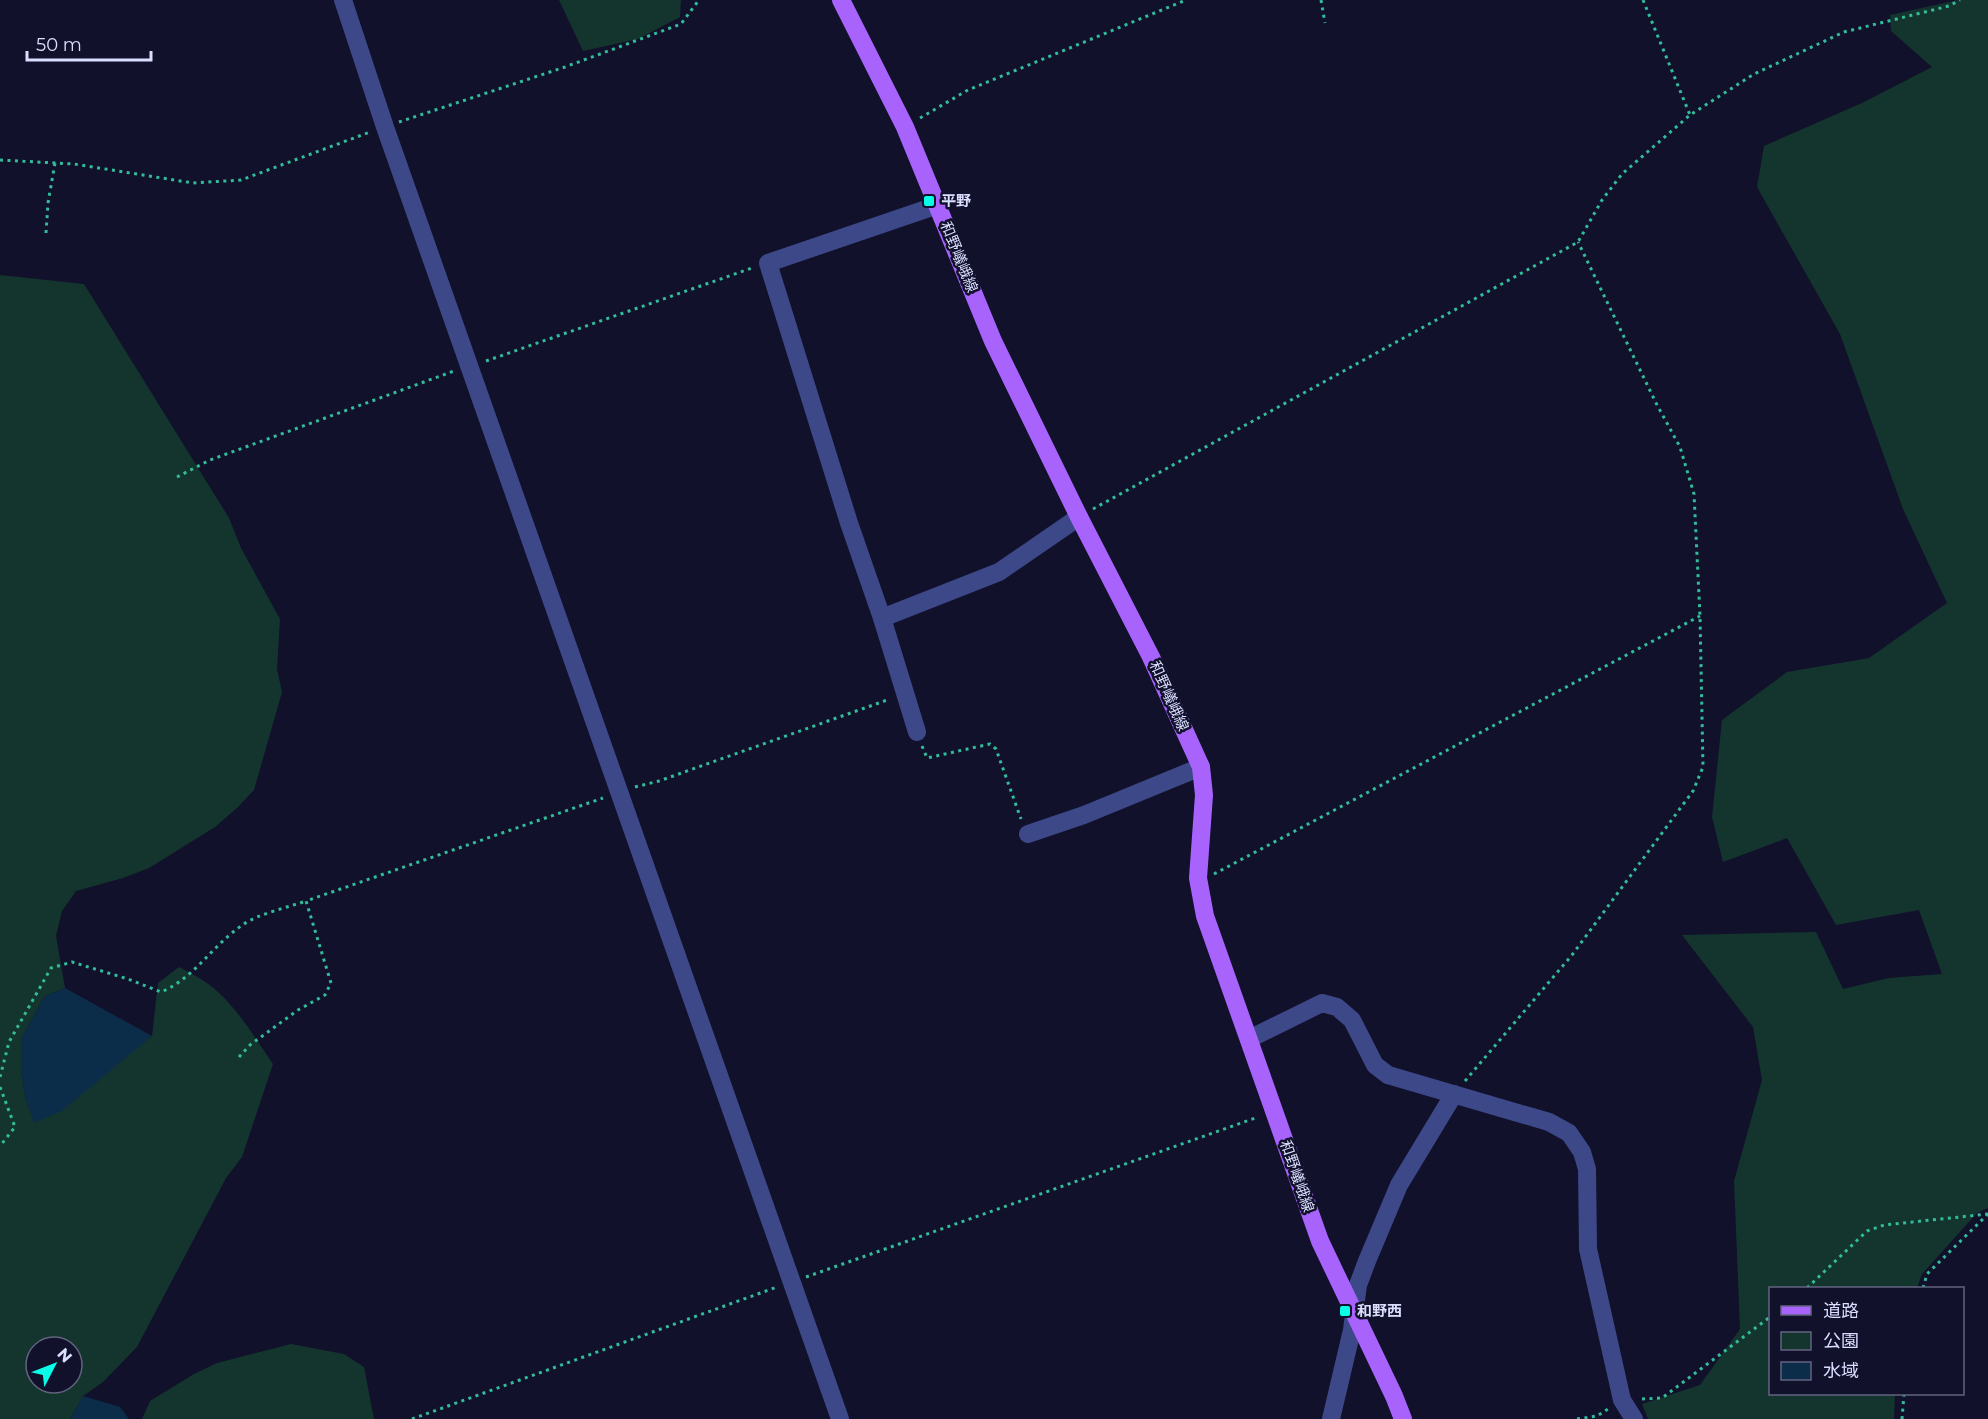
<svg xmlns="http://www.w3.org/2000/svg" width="1988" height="1419" font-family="Montserrat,'Noto Sans JP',sans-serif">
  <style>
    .green { fill: #14352e; fill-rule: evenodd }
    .water { fill: #0c2d49 }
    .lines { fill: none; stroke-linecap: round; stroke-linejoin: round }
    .path { stroke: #32bc9a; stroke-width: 3; stroke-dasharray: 3 4.5; stroke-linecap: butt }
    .minor { stroke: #3d4889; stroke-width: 18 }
    .major { stroke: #a863fd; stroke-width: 18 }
    .poi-dot { fill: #09fce8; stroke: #11112b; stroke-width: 2 }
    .labels { text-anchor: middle; stroke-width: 5; stroke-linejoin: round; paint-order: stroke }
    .poi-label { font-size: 15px; font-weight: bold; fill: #dbdeff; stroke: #11112b; text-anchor: start }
    .street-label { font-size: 15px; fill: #dbdeff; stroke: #11112b }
  </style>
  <rect width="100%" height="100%" fill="#11112b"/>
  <!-- green -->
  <g class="green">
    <polygon points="559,0 681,0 680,17 638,39 583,51"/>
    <polygon points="1958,0 1988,0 1988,1208 1977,1213 1922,1274 1917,1288 1770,1288 1770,1394 1895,1394 1894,1419 1648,1419 1642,1404 1700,1385 1740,1329 1734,1181 1762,1080 1753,1027 1682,935 1816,932 1843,989 1889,978 1942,974 1919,910 1836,925 1787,838 1723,862 1712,817 1722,720 1787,672 1869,658 1947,603 1903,509 1840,334 1757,187 1764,146 1862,103 1932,67 1891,31 1890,15"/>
    <path d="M 0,275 L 84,284 L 229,518 L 241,548 L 280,619 L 277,669 L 282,692 L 254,790 L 237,808 L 215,827 L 149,868 L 123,878 L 76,891 L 62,911 L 56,936 L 65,988 L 45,996 L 21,1039 L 21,1071 L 25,1096 L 34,1122 L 152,1036 L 158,983 L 179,967 C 187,971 196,976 204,981 C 233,1000 253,1035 273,1064 L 242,1157 L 226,1178 L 137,1347 L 103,1382 L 83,1396 L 70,1419 L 0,1419 ZM 36,1347 L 72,1347 L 72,1383 L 36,1383 Z"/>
    <polygon points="291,1344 344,1354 364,1367 374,1419 142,1419 150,1401 194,1374 217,1363"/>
  </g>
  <!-- water -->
  <g class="water">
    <polygon points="65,988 152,1036 62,1111 34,1123 25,1096 21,1071 21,1039 45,996"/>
    <polygon points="83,1396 120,1407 129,1419 70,1419"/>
  </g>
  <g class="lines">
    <!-- path -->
    <g class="path">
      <polyline points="1321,0 1325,23"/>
      <polyline points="1643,0 1690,115"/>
      <polyline points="920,118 968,90 1186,0"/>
      <polyline points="399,122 565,67 681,24 699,0"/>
      <polyline points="0,160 74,164 193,183 241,180 370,132"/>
      <polyline points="46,233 48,203 55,163"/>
      <polyline points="486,361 752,268"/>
      <polyline points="177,477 210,460 454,371"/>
      <polyline points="1093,509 1578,242 1602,200 1622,174 1690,115 1754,74 1844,32 1949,6 1960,0"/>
      <polyline points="922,746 927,758 990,744 996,749 1021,819"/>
      <polyline points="635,787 659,781 890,699"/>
      <polyline points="1214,874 1700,616"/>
      <polyline points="239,1057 250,1045 298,1010 325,995 331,983 306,901 603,798"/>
      <path d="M 0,1077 L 9,1042 L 51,968 L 72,962 L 128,979 L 161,992 C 195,978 213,944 244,924 C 258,914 289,907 306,901"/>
      <polyline points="1465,1081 1572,955 1693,791 1703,767 1700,616 1694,494 1680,447 1656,403 1578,242"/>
      <polyline points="0,1087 15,1127 0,1146"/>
      <polyline points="806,1277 1258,1117"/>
      <polyline points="1807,1288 1867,1231 1884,1225 1988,1214"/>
      <polyline points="1923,1288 1927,1274 1988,1214"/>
      <polyline points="1642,1399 1662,1398 1770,1317"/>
      <polyline points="412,1419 777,1287"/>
      <polyline points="1577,1419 1597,1416 1608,1409"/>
      <polyline points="1902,1419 1904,1394"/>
    </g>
    <!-- minor -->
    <g class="minor">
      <polyline points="343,0 385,127 840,1419"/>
      <polyline points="882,618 849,523 768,263 938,205"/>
      <polyline points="917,732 882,618 999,572 1079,517"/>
      <polyline points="1028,834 1084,815 1201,767"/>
      <polyline points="1249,1039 1322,1003 1337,1007 1352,1020 1375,1065 1388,1075 1549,1122 1569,1133 1582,1152 1587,1169 1588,1249 1622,1400 1634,1419"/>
      <polyline points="1331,1419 1352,1330 1358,1285 1367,1261 1399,1185 1454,1094"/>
    </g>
    <!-- major -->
    <polyline class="major" points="841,0 905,127 993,341 1079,517 1151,657 1201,767 1204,795 1198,878 1205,916 1320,1241 1394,1396 1403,1419"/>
  </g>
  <!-- markers -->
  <g class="poi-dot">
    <rect x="923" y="195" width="12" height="12" rx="3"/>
    <rect x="1339" y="1305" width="12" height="12" rx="3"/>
  </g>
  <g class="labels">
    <!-- poi labels -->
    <g class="poi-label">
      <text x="941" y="206">平野</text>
      <text x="1357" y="1316">和野西</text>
    </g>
    <!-- street labels -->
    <g class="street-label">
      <text transform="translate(959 257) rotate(68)" y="5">和野嶬峨線</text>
      <text transform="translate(1169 696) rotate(66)" y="5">和野嶬峨線</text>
      <text transform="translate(1297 1176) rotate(71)" y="5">和野嶬峨線</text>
    </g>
  </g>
  <!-- legend -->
  <rect x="1769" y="1287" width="195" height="108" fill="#11112b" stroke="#626380" stroke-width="1.5"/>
  <rect x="1781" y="1306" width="30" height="9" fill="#a863fd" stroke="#626380" stroke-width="1.5"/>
  <text x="1823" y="1317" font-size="18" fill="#dbdeff">道路</text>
  <rect x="1781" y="1332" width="30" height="18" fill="#14352e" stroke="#626380" stroke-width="1.5"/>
  <text x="1823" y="1347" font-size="18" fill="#dbdeff">公園</text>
  <rect x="1781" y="1362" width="30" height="18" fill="#0c2d49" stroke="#626380" stroke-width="1.5"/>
  <text x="1823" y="1377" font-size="18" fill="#dbdeff">水域</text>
  <!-- north arrow -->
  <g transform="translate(54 1365) rotate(48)"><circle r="28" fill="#11112b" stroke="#626380" stroke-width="1.5"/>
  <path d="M0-4.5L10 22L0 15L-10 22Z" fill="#09fce8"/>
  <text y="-9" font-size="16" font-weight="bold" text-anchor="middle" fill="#dbdeff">N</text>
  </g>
  <!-- scale -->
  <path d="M27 51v9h124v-9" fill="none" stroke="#dbdeff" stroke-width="3"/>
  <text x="36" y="51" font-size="18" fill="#dbdeff" stroke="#11112b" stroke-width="4.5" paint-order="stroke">50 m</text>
</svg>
